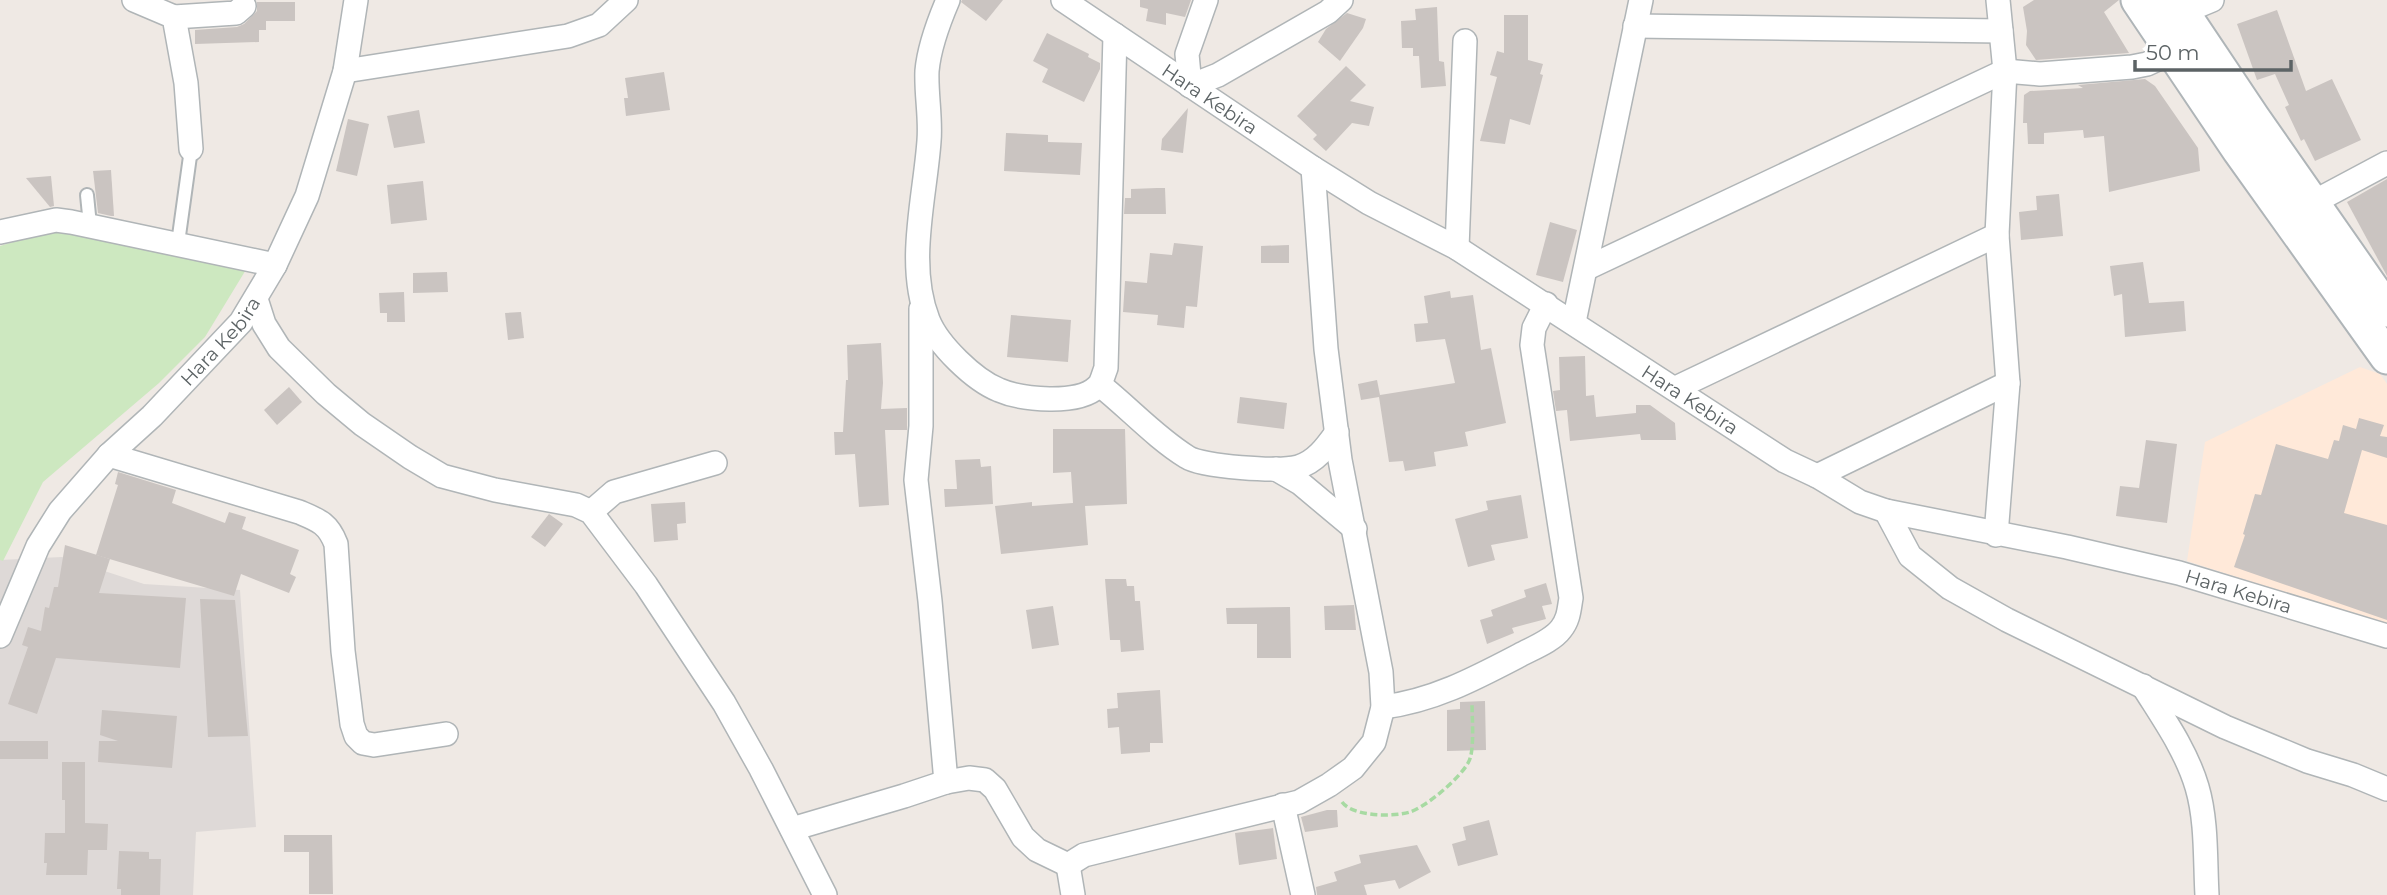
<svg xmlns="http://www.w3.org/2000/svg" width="2387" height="895" font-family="Montserrat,sans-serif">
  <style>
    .commercial { fill: #ffe9d9 }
    .industrial { fill: #ded9d7 }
    .green { fill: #cde8c0 }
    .building { fill: #cac4c1 }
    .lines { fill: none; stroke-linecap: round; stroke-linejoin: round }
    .lane-casing { stroke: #b0b5b7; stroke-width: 16 }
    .street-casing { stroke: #b0b5b7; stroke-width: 26 }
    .secondary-casing { stroke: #afb5b8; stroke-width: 37 }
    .path { stroke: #a7daa2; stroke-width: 3.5; stroke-dasharray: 7 3.5; stroke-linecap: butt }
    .lane { stroke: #fff; stroke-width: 12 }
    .street { stroke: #fff; stroke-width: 23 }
    .secondary { stroke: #fff; stroke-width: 33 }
    .labels { text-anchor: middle; stroke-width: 5; stroke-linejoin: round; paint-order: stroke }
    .street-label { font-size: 19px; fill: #5c6365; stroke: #fff }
  </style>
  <rect width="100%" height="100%" fill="#efe9e4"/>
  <!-- commercial -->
  <polygon class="commercial" points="2360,367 2380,374 2387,384 2387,626 2187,561 2205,442"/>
  <!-- industrial -->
  <polygon class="industrial" points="62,557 144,584 240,590 256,827 196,832 193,895 0,895 0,560"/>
  <!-- green -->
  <polygon class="green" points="56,229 247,268 205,337 159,383 43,482 3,561 0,560 0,246"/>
  <!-- building -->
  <g class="building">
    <polygon points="962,0 1003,0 986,21 961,2"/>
    <polygon points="1140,0 1191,0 1185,17 1166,13 1166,25 1146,21 1148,9 1140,7"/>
    <polygon points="2034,0 2119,0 2104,12 2129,53 2036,60 2026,45 2027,31 2023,7"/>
    <polygon points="257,2 295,2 295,21 266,21 266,30 259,30 259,42 195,44 195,30 237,27 244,24 257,11"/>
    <polygon points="1437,7 1439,61 1444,62 1446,86 1421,88 1419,56 1413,56 1413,48 1402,48 1401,21 1416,20 1415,9"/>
    <polygon points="2277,10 2306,91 2332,79 2361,140 2315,161 2304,139 2301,141 2285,107 2289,105 2275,74 2257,80 2237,24"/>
    <polygon points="1347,13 1366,19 1363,28 1340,61 1318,42 1326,29"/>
    <polygon points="1504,15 1528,15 1528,60 1543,64 1540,74 1543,75 1530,125 1510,119 1505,144 1480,141 1497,77 1490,75 1497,51 1504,53"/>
    <polygon points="1047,33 1089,54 1088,57 1100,63 1100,69 1084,102 1042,82 1048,69 1033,61"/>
    <polygon points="1346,66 1366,85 1350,101 1374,107 1369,126 1352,123 1326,151 1313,139 1317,135 1297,116"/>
    <polygon points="664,72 670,110 626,116 624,98 628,98 625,78"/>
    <polygon points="2145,79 2155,86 2198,148 2200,171 2109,192 2104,136 2084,138 2083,130 2044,133 2044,144 2028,144 2027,123 2023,123 2024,95 2030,91 2083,88 2078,85"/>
    <polygon points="1188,108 1183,153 1161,150 1162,139"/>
    <polygon points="419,110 425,143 394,148 387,116"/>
    <polygon points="348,119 369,124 357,176 336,171"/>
    <polygon points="1006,133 1048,135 1048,142 1082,143 1080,175 1004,171"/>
    <polygon points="111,170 114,216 111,216 98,213 93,171"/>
    <polygon points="51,176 54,206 50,207 26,178"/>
    <polygon points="2387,179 2387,276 2347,202"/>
    <polygon points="423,181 427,220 391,224 387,185"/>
    <polygon points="1157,188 1165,188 1166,214 1124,214 1125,198 1131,198 1131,189"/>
    <polygon points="2059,194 2063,236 2021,240 2019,212 2037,210 2036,196"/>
    <polygon points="1550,222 1577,230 1563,282 1536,275"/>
    <polygon points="1174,243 1203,246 1197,307 1186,306 1184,328 1157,325 1158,315 1123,312 1125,281 1147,283 1150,253 1172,255"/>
    <polygon points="1289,245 1289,263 1261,263 1261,246"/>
    <polygon points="2143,262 2149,303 2184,301 2186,331 2125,337 2122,294 2114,296 2110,266"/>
    <polygon points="447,272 448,292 413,293 413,273"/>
    <polygon points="1450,291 1451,298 1473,295 1481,350 1491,348 1506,423 1465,432 1468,446 1434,452 1436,466 1405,471 1403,461 1389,462 1379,397 1361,400 1358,384 1377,380 1380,395 1455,383 1445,339 1416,342 1414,324 1428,323 1424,296"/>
    <polygon points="404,292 405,322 387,322 387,313 380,313 379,293"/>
    <polygon points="521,312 524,338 508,340 505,313"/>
    <polygon points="1011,315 1071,320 1068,362 1007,357"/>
    <polygon points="881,343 883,383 881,409 907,408 907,430 885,430 889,505 859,507 855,454 835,455 834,432 843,432 846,380 848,380 847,345"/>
    <polygon points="1585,356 1586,396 1594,395 1596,417 1636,413 1636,405 1650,405 1675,423 1676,440 1641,440 1640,434 1570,441 1567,410 1556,411 1553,391 1560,390 1559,357"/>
    <polygon points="289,387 302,402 277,425 264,410"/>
    <polygon points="1240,397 1287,403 1284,429 1237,423"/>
    <polygon points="2359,418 2384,425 2380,436 2387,437 2387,458 2362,450 2344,513 2387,525 2387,620 2234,567 2245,535 2243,534 2255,494 2261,495 2276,444 2328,459 2334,440 2339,441 2343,425 2356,429"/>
    <polygon points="1053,429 1125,429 1127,504 1085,506 1088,545 1001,554 995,506 1032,502 1032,506 1073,503 1071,472 1053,473"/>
    <polygon points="2146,440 2177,444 2167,523 2116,516 2120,486 2139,488"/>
    <polygon points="980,459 981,467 991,466 993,504 945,507 944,489 957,489 955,460"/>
    <polygon points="118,472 176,490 172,503 225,523 229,512 246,517 242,529 299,550 290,574 296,577 289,593 241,574 234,596 96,555 118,485 115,484"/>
    <polygon points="1521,495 1528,538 1491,545 1495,560 1468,567 1455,519 1488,510 1486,501"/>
    <polygon points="685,502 686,523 677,524 678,540 654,542 651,504"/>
    <polygon points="549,514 563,524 545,547 531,537"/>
    <polygon points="65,545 110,559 99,593 186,598 180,668 56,658 37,714 8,704 28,647 22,645 28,627 41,631 45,607 49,608 54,587 58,587"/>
    <polygon points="1105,579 1126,579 1127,586 1134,586 1135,601 1140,601 1144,650 1121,652 1120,640 1110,640"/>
    <polygon points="1546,583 1552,604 1542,606 1546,619 1512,628 1514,633 1487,644 1480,620 1493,616 1491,610 1526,597 1524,590"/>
    <polygon points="200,599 235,600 248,736 208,737"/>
    <polygon points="1354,605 1356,630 1325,630 1324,606"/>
    <polygon points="1053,606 1059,645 1032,649 1026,610"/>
    <polygon points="1290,607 1291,658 1257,658 1257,624 1227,624 1226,608"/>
    <polygon points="1160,690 1163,743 1150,743 1150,752 1121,754 1119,727 1108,728 1107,709 1118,708 1117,693"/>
    <polygon points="1485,701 1486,750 1447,751 1447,710 1460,709 1460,702"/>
    <polygon points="102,710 177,716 172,768 98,762 99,741 118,741 100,735"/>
    <rect x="0" y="741" width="48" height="18"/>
    <polygon points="62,762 85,762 85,823 108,824 107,850 88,850 87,875 46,875 47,863 44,863 45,833 65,833 65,800 62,800"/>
    <polygon points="1327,810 1337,810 1338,827 1305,832 1301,817"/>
    <polygon points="1489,820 1498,855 1458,866 1452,844 1466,840 1463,827"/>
    <polygon points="1273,828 1277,859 1239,865 1235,833"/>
    <polygon points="284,835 332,835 333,894 309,894 309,852 284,852"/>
    <polygon points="1417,845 1431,872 1399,889 1395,880 1364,885 1367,895 1317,895 1316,887 1337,881 1334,872 1361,863 1359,855"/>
    <polygon points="119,851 149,852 149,859 161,859 160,895 121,895 121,889 117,889"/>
  </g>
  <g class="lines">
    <!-- lane casing -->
    <g class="lane-casing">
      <g id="lane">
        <polyline points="87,195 90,225"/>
        <polyline points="178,243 191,149"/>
      </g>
    </g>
    <!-- street casing -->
    <g class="street-casing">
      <g id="street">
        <polyline points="134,0 174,17 186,83 191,149"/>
        <path d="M 948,0 C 939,21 929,48 927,71 C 926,94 931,118 929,141 C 925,198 906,264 928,320 C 938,345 974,380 999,390 C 1022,400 1078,405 1097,387 C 1102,383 1103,375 1106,368 L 1115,35"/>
        <path id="s1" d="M 1063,0 L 1313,168 L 1369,203 L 1457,248 L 1785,461 L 1817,476 L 1860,502 L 1886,511 L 2067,547 L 2179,573 L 2387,636"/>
        <polyline points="1206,0 1187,54 1190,86 1218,75 1328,12 1341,0"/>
        <polyline points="2183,12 2212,0"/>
        <polyline points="174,17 236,13 244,6"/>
        <polyline points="1635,26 2001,31"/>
        <polyline points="345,71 568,36 599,25 626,0"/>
        <polyline points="2312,203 2387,163"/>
        <polyline points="0,232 56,220 71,222 275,265"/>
        <polyline points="1457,248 1465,41"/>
        <polyline points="1587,268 2005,71 2040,74 2132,67 2147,64 2173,52"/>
        <polyline points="256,299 264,324 279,348 326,394 362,424 410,457 442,476 495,490 576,505 591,512 646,585 724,703 761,769 825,895"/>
        <polyline points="921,309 921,426 916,480 930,601 946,782"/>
        <polyline points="1574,322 1641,0"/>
        <path d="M 1100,385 C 1129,408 1155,437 1187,457 C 1202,467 1279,472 1298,467 C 1316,462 1327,446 1337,432"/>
        <polyline points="1676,388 1997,235"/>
        <path d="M 109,455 L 299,512 C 318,520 328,523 336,544 L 343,651 L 352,724 L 356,736 L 363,743 L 374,745 L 446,734"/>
        <polyline points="1276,469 1300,483 1355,529"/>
        <polyline points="1817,476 2008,383"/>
        <polyline points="1886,511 1910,556 1950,588 2007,620 2225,727 2307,761 2353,775 2387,789"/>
        <polyline points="591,512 614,492 715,463"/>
        <polyline points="1996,535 2008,383 1997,235 2005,71 1998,0"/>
        <path id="s2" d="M 0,636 L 38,546 L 60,511 L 109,455 L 152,416 L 241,322 L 275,265 L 307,196 L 345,71 L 356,0"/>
        <path d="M 2143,686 C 2163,718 2186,750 2197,787 C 2207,821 2205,860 2207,895"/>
        <path d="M 1383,707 C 1433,701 1476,678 1520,655 C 1533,648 1552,641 1561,629 C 1569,619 1569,609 1571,598 L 1532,345 L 1534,328 L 1546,304"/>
        <polyline points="1283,805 1303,895"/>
        <polyline points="792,829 904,796 946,782 969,778 985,780 995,789 1023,837 1037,850 1068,865"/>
        <polyline points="1068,865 1084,855 1299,802 1329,785 1353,768 1374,742 1383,707 1381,672 1340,460 1326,349 1313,168"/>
        <polyline points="1068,865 1073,895"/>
      </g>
    </g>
    <!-- secondary casing -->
    <g class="secondary-casing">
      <g id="secondary">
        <polyline points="2138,0 2239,150 2387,357"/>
        <polyline points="2174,0 2253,118 2387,310"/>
      </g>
    </g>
    <!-- path -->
    <path class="path" d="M 1342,802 C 1353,817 1394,817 1410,812 C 1426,807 1460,778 1468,763 C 1475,753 1472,717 1472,703"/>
    <!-- lane -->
    <use href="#lane" class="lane"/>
    <!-- street -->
    <use href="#street" class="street"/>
    <!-- secondary -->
    <use href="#secondary" class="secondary"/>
  </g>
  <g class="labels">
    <!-- street labels -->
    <g class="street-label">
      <text dy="7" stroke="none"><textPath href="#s1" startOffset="177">Hara Kebira</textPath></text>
      <text dy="7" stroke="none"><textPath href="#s2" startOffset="373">Hara Kebira</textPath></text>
      <text dy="7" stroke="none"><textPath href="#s1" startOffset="744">Hara Kebira</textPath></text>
      <text dy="7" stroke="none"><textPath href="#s1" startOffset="1332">Hara Kebira</textPath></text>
    </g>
  </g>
  <!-- scale -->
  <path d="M2135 60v10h156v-10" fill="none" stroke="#5c6365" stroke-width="3.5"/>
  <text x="2146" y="60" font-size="21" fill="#5c6365" stroke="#ffffff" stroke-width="5" paint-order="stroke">50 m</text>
</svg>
